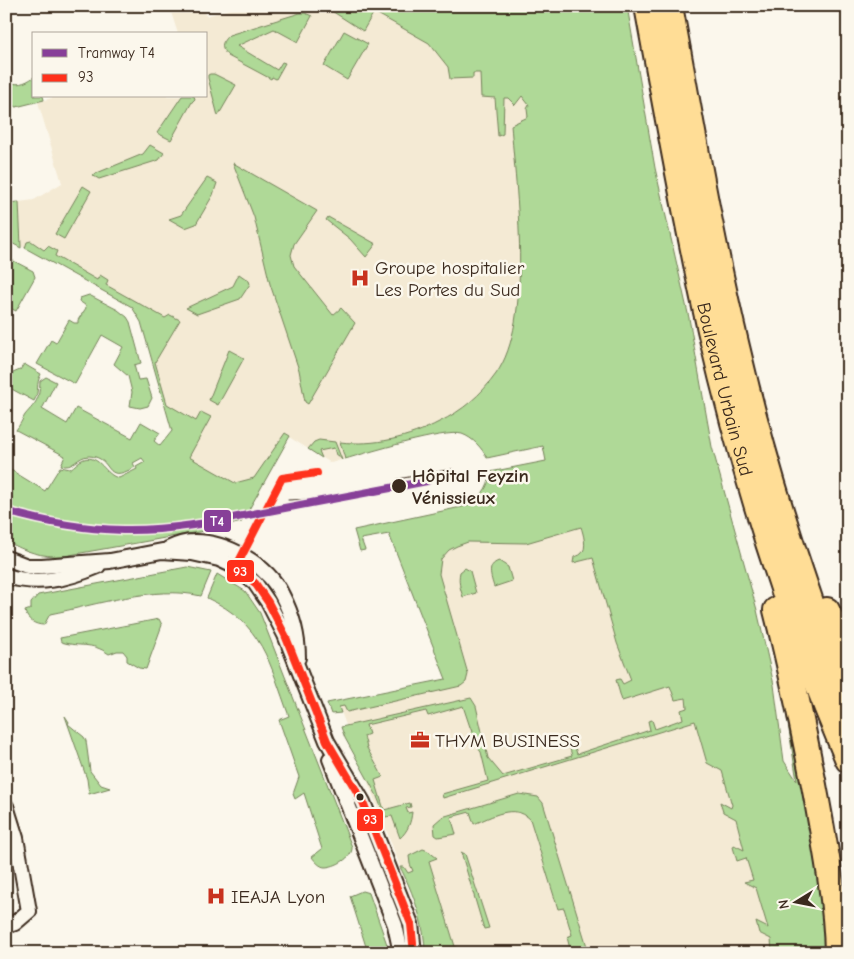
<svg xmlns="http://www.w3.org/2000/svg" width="854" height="959" font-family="'Comic Neue',sans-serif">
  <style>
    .built { fill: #f4ead4 }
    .green { fill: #afd997; stroke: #75825a }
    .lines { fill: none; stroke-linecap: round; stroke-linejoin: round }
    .street-casing { stroke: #3b2a1e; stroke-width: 18 }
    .highway-casing { stroke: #3b2a1e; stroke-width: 28 }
    .street { stroke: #fbf7ec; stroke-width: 14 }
    .highway { stroke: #ffdd96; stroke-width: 24 }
    .tram { stroke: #3b2a1e; stroke-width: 1 }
    .bus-1-casing { stroke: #fbf7ec; stroke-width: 11 }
    .bus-1 { stroke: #ff301a; stroke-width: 8 }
    .tram-1-casing { stroke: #fbf7ec; stroke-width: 11 }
    .tram-1 { stroke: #873f98; stroke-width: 8 }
    .stop-dot { fill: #3b2a1e; stroke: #fbf7ec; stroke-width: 2 }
    .labels { text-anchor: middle; stroke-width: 5; stroke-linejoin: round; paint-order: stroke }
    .poi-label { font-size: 19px; fill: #3b2a1e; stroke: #fbf7ec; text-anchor: start }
    .street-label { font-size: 19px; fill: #3b2a1e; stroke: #fbf7ec }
    .stop-label { font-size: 19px; font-weight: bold; fill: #3b2a1e; stroke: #fbf7ec; text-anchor: start }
    .line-badge { stroke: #fbf7ec; stroke-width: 2 }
    .badge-label { font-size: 14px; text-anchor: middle; font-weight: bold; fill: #fff }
  </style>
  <rect width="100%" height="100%" fill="#fbf7ec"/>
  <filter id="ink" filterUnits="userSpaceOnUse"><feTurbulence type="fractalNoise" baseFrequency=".02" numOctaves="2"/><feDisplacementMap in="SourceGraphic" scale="10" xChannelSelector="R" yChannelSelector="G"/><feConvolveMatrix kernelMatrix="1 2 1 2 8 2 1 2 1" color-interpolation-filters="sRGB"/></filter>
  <g filter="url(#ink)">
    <!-- built -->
    <g class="built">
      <polygon points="169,6 203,6 206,16 241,6 599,6 656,366 331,463 289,437 264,482 193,503 141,322 132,307 21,246 19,202 34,200 62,183 38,102 58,96 206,96 206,34 178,34"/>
      <polygon points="581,430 714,662 778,953 449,953 424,868 403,874 338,704 462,677 417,516 466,506 480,498 490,480 490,472 546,461 543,446 487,458"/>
    </g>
    <!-- green -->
    <g class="green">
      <path d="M 324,6 L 627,6 L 655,168 L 689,318 L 712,447 L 757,610 L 774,685 L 784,761 L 797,781 L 785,705 L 788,703 L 817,856 L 828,953 L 772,953 L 771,939 L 759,933 L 756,922 L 768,928 L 756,888 L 744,882 L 753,880 L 746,858 L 737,861 L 733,847 L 734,845 L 744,850 L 736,819 L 723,812 L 720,802 L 731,808 L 732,805 L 722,771 L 707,763 L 695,721 L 443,798 L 442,794 L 488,781 L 481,752 L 474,743 L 471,733 L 473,731 L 472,728 L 470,727 L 463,706 L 428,716 L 426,711 L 366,725 L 369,734 L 364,736 L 367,748 L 383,777 L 375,780 L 384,810 L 410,803 L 411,807 L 406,808 L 408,813 L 412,812 C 411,822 408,831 400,838 L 392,816 L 385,817 L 376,794 L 345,738 L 341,727 L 471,698 L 476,706 L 488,758 L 503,776 L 572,756 L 569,745 L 574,744 L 577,754 L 650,730 L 648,721 L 652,720 L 655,729 L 683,719 L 681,710 L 687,708 L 686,698 L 675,700 L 670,686 L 622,701 L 616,680 L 620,679 L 623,684 L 631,680 L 617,643 L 593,558 L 573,563 L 574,557 C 576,556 579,556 581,554 C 588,549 583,533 581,527 L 526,543 L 468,542 L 457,546 L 449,550 L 441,559 L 439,574 L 468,674 L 466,682 L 461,686 L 347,712 L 344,706 L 339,707 L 341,713 L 331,714 L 327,703 L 446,679 L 389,534 L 361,539 L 365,550 L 360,551 L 354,530 L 466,506 C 480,498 489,489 490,472 L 546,461 L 543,446 L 487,458 C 482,448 473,438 462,434 C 445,429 366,453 345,459 L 340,442 C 374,446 409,438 439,422 C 462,411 481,395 496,374 C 534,321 516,189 511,125 L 528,117 L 527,109 L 529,105 L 522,96 L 515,105 L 508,98 L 504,98 L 503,134 L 498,136 L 495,98 L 481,97 L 480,73 L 473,73 L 473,78 L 450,79 L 448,67 L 429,43 L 374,12 L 363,31 Z"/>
      <path d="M 300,13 L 305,13 L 312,16 L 298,42 L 274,29 L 237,46 L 277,70 L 282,62 L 285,63 L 276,79 L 272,77 L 271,79 L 228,56 C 220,48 221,42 229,35 Z"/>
      <polygon points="344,31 368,44 347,80 324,66"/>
      <polygon points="210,74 214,74 236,85 218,116 208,78 208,75"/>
      <path d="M 34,77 L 34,96 L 43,96 L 44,100 L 16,107 L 6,102 L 6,81 C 17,86 24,84 34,77 Z"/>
      <polygon points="182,96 194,96 195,99 192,102 171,140 157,133"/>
      <polygon points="150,145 164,153 159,160 99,179 92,175 143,154"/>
      <polygon points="233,163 317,211 294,244 291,255 294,266 333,315 341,308 355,323 308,404 305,402 299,370 270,284 254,217"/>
      <polygon points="207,178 217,183 213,195 196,224 185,228 169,219 181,215"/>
      <polygon points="83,186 91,191 64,239 55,234"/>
      <polygon points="19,202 21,246 21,248 6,240 6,203"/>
      <polygon points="328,217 376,244 366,257 350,239 326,220"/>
      <path d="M 31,241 L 44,250 L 48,246 L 57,251 L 55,256 L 97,280 L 100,275 L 108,280 L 106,285 L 165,318 L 170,315 L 180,320 L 155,362 L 167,404 L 196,421 L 201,412 L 211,417 L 189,457 L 235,483 L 254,478 L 285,433 L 290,436 L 242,522 L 204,531 L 64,556 C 40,557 27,552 6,541 L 6,467 L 45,491 L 60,467 L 70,469 C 75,466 78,461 84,459 C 100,454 105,476 119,478 L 137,469 L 136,467 L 145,462 L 142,458 L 133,463 L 135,467 C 102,486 115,457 89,456 C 77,456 73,470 61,465 L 65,456 L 16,430 C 20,425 22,420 25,415 C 37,401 39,401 40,381 L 46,377 L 56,382 L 42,409 L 67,424 L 76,408 L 132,438 L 141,422 L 160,433 L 154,441 L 160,446 L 172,431 L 141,322 L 132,307 L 25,248 L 27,242 Z"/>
      <polygon points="6,257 33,271 35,277 16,311 6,306"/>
      <polygon points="239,274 249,281 250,284 240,299 197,314 186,308 233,286"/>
      <polygon points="89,295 118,310 127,317 130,322 141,363 134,365 138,380 146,379 152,398 148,406 140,408 130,406 132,392 128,376 114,364 123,347 102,335 75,384 37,364 51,340 56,343 69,320 74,323 78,323 78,320 86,308 85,305 79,301 80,298"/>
      <polygon points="229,350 244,358 218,405 209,400"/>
      <path d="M 24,364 L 41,374 C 35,385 40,391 34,401 L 6,386 L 6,376 L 20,370 Z"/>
      <polygon points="319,440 335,442 342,460 338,455 336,455 334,448 319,451 322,458 308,449 314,442"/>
      <path d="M 499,561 L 508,567 L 512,581 L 494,587 C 491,577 486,565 499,561 Z"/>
      <path d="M 187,567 L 211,572 L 201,596 C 155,585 96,605 50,614 L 44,625 C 35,625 27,620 25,611 L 31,609 L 31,603 L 38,595 Z"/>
      <path d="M 465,568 L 470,571 L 476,593 L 463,597 C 460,588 458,581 460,572 Z"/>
      <path d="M 217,574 L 245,591 L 260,613 L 352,847 C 353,858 335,867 325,867 C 320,867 315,861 312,857 L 322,849 L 304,793 L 295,799 L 293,794 L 299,777 L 279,720 L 289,716 C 269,662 263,624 207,598 Z"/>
      <path d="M 159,619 L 162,625 L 146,669 L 139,668 L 127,661 L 127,656 L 123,651 L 117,651 L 109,654 C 90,641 81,648 61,642 L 60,638 Z"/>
      <polygon points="65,716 69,722 68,724 84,737 86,741 90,771 101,785 110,788 89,794 87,779"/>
      <path d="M 519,794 L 538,797 L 543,803 L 589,953 L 571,953 L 567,937 L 572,935 L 564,908 L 558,909 L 530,819 C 514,803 491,817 474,824 L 470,812 L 451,817 L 456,834 L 438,837 L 435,835 L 434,824 L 442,817 Z"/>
      <path d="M 423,849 L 428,851 L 437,858 L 429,861 L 457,953 L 425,953 C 425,925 413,892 400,867 L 404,867 L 408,873 L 413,871 L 410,864 L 409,856 Z"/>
      <polygon points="461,852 465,854 489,928 484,929"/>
      <polygon points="362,891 369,893 390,953 368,953 350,896"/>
    </g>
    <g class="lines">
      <!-- street casing -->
      <g class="street-casing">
        <g id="street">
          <path d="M 168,549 C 176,545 184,542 193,542 C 226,541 268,565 282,595 C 292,614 298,636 298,658"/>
          <polyline points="6,558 27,566 42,566 110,561 162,551 192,553 219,559 236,567 255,583 268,602 285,635 327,741 363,802 411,924 414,953"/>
          <path d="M 6,576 C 38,586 68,579 98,566"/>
          <polyline points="330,759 395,925 401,953"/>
          <polyline points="6,806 16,838 29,911 15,923 6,926"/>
        </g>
      </g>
      <!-- highway casing -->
      <g class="highway-casing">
        <g id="highway">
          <path id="s1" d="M 647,6 C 667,114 686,223 710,330 C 744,477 789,621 848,760"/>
          <path d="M 670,6 C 691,120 710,234 737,347 C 765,468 803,587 848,703"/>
          <path d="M 776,610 C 792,673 805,737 817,801 C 826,851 836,902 837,953"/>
          <polyline points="827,610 848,653"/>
        </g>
      </g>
      <!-- street -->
      <use href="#street" class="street"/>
      <!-- highway -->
      <use href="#highway" class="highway"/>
      <!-- tram -->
      <g class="tram">
        <polyline points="398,479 452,469"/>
        <polyline points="288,500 338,498"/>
      </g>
      <!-- bus-1 casing -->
      <g class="bus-1-casing">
        <polyline id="bus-1" points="317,473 282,478 236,567 255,583 268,602 285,635 327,741 363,802 411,924 414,953"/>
      </g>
      <!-- bus-1 -->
      <use href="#bus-1" class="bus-1"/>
      <!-- tram-1 casing -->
      <g class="tram-1-casing">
        <path id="tram-1" d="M 6,511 C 44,522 83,529 123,530 C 169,531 214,522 258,513 C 315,502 371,492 427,481"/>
      </g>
      <!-- tram-1 -->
      <use href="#tram-1" class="tram-1"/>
    </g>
  </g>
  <!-- icons -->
  <defs>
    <g id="hospital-bare" transform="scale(1.5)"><path d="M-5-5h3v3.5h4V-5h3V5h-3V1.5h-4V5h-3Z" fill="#c8321e" stroke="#fbf7ec" stroke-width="2.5" paint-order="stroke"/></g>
    <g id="office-bare" transform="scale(1.5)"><path d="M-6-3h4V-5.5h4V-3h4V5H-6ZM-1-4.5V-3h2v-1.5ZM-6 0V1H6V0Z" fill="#c8321e" stroke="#fbf7ec" stroke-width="2.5" paint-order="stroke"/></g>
  </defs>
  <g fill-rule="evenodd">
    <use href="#hospital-bare" x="360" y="278"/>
    <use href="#office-bare" x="420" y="740"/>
    <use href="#hospital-bare" x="216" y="896"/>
  </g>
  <!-- markers -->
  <g class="stop-dot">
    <circle cx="399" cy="486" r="8"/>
    <circle cx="360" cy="797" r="4.5"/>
  </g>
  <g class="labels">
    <!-- poi labels -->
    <g class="poi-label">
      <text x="375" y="274">Groupe hospitalier<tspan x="375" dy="22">Les Portes du Sud</tspan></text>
      <text x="435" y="747">THYM BUSINESS</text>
      <text x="231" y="903">IEAJA Lyon</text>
    </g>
    <!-- street labels -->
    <g class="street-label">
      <text dy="7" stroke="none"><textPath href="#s1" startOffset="391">Boulevard Urbain Sud</textPath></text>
    </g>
    <!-- stop labels -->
    <g class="stop-label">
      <text x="412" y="482">Hôpital Feyzin<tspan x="412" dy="22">Vénissieux</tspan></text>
    </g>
  </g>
  <g class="line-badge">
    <rect x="203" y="509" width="29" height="24" rx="5" fill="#873f98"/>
    <rect x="226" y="559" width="29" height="24" rx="5" fill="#ff301a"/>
    <rect x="356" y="808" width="28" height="24" rx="5" fill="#ff301a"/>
  </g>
  <g class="badge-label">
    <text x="217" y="526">T4</text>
    <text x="240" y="576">93</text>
    <text x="370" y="824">93</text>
  </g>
  <!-- margin -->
  <rect width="854" height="959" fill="none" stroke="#fbf7ec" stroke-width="25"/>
  <rect x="12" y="12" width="829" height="934" fill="none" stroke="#3b2a1e" stroke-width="2" filter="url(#ink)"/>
  <!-- legend -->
  <rect x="32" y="32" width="175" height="65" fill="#fbf7ec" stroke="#aea59a"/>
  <rect x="42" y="49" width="25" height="8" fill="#873f98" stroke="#aea59a"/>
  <text x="78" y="58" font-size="15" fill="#3b2a1e">Tramway T4</text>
  <rect x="42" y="74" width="25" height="8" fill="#ff301a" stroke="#aea59a"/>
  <text x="78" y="82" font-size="15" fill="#3b2a1e">93</text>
  <!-- north arrow -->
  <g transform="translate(796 902) rotate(260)" stroke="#fbf7ec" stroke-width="4" paint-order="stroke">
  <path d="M0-4L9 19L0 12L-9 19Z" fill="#3b2a1e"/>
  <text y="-8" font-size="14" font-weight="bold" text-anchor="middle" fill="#3b2a1e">N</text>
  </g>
</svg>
